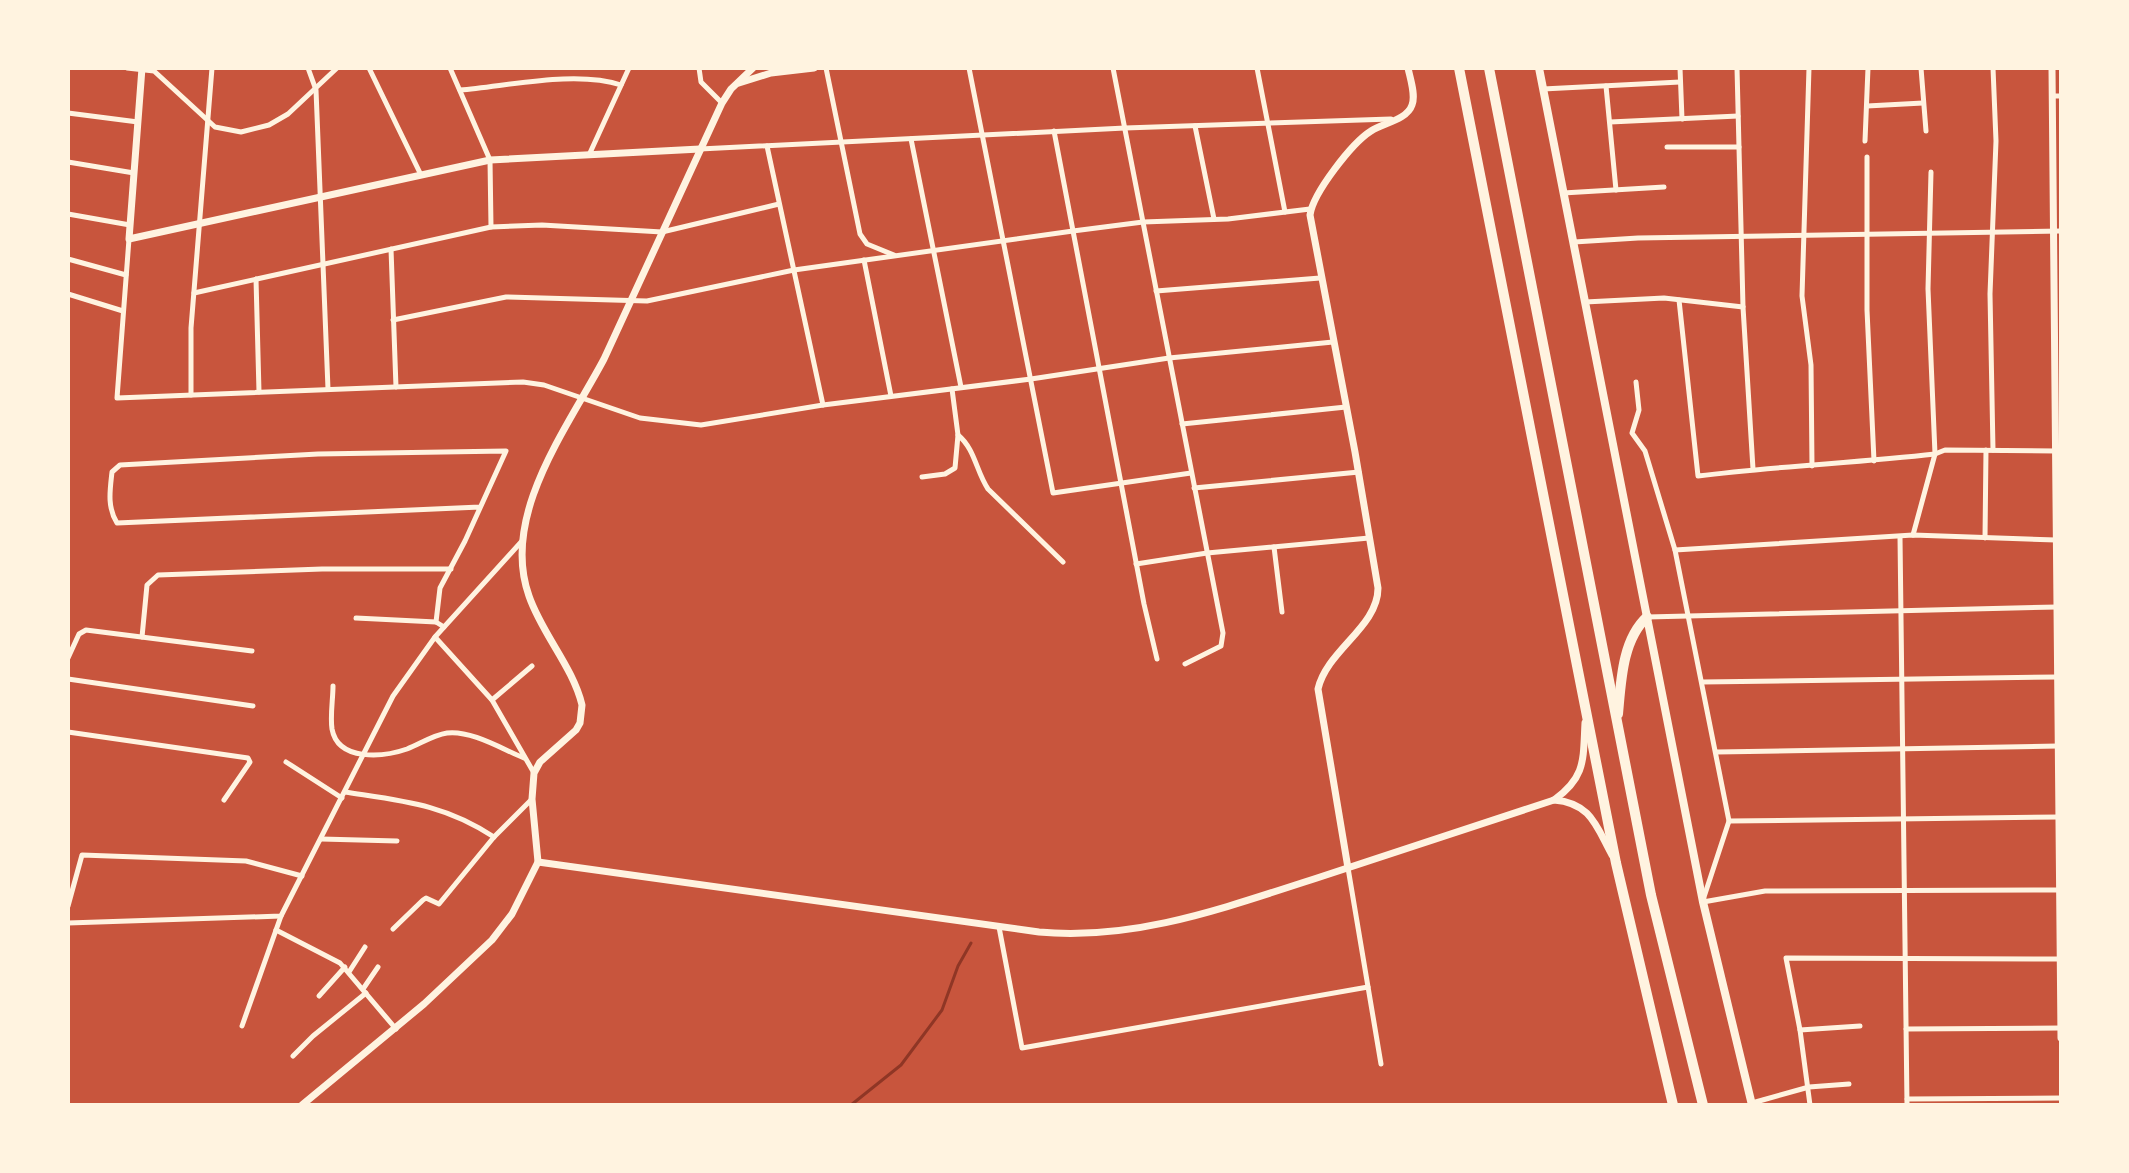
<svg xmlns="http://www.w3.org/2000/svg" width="2129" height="1173" font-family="Quicksand,sans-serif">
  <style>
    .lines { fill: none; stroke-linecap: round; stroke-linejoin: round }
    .stream { stroke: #8f3625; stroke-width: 3 }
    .minor { stroke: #fff3e0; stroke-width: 5 }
    .tertiary { stroke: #fff3e0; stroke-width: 7 }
    .secondary { stroke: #fff3e0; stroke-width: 8 }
    .motorway { stroke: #fff3e0; stroke-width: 10 }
  </style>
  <rect width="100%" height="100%" fill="#c8553d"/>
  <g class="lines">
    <!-- stream -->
    <polyline class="stream" points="851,1105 901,1065 942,1010 958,966 971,943"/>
    <!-- minor -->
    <g class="minor">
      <polyline points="127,68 154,71 215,127 241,132 269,125 288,114 337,68"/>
      <polyline points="308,68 316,90 328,389"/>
      <polyline points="369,68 421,175"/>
      <polyline points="450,68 490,160 491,227"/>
      <polyline points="699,68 701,82 722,103"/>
      <polyline points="826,68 860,234 867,244 894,255"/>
      <polyline points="969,68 1053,493 1191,473"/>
      <polyline points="1113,68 1223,633 1221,646 1185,664"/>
      <polyline points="1257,68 1285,212"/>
      <polyline points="1680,68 1682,119"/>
      <polyline points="1737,68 1743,307 1753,469"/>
      <polyline points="1809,68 1802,296 1811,365 1812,466"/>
      <polyline points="1921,68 1926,131"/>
      <polyline points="1993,68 1996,141 1990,294 1993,450"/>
      <polyline points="1606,86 1616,190"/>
      <polyline points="1543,89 1680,82"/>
      <path d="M 460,90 C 508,86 576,70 621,85"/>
      <polyline points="2053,96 2061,96"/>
      <polyline points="1867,106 1923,103"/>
      <polyline points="68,113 138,122"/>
      <polyline points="1610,122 1738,116"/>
      <polyline points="1195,126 1214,219"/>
      <polyline points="1054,131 1144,604 1157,659"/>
      <polyline points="911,139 961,387"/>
      <polyline points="1865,141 1868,68"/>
      <polyline points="767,146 823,405"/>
      <polyline points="1667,147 1739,147"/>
      <polyline points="700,149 1125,128 1391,119"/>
      <polyline points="589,155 629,68"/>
      <polyline points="1867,157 1867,310 1874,461"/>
      <polyline points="68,162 134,173"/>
      <polyline points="1563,193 1664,187"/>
      <polyline points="68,214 130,225"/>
      <polyline points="129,239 117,398 523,382 544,385 640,418 701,425 823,405 1031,379 1169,358 1333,342"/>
      <polyline points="1574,242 1638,238 2061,231"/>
      <polyline points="391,249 396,387"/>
      <polyline points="68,259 126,275"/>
      <polyline points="864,260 891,396"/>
      <polyline points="256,279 259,392"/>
      <polyline points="1156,291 1320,278"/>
      <polyline points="194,293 491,227 542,225 662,232 779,204"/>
      <polyline points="68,294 123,311"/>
      <path d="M 1679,300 L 1698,476 C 1777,466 1856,463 1935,454 L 1945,450 L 2056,451"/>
      <polyline points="1585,302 1664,298 1743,307"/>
      <polyline points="393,320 506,297 647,301 794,270 1073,231 1143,222 1228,219 1310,209"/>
      <polyline points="1636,382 1639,410 1632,433 1645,451 1675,550 1729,821 1704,897"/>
      <polyline points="191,395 191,328 212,68"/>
      <polyline points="1182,424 1346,407"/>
      <path d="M 958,435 C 975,449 976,471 988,489 L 1063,562"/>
      <polyline points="922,477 945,474 955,468 958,435 952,389"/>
      <polyline points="1194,488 1359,472"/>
      <polyline points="1913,535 1935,454 1928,289 1931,172"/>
      <polyline points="1900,537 1907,1105"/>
      <polyline points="1985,538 1986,450"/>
      <polyline points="1274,547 1282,612"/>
      <polyline points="1675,550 1913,535 2056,540"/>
      <polyline points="1136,564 1207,553 1369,538"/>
      <polyline points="1647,617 2057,607"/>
      <polyline points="356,618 436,622"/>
      <path d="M 444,627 L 436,622 L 440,588 L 465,541 L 506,451 L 318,454 L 120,465 L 112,472 C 110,490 107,507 117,523 L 480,507"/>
      <polyline points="142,637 147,585 158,575 322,569 451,569"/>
      <polyline points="435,637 492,700 534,773"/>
      <polyline points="68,658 79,634 86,630 252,651"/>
      <polyline points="68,679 253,706"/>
      <polyline points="1702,682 2057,677"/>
      <path d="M 333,686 C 333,699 330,716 332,729 C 338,762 384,757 407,749 C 420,744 433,735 447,733 C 471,730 502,749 524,758"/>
      <polyline points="492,700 532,666"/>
      <polyline points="68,732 248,758 250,762 224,800"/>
      <polyline points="1717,752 2058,746"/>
      <polyline points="286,762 342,798"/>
      <path d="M 345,792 C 403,801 444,804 494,837"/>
      <polyline points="1729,821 2059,817"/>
      <polyline points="321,839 397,841"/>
      <polyline points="1348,868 1381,1064"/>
      <polyline points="1703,902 1765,891 2060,890"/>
      <polyline points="68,906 82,855 246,861 302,876"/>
      <polyline points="68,923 281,916 393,696 435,637 522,541"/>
      <polyline points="999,927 1022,1048 1368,987"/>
      <polyline points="393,929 423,900 426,898 439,904 494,837 531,800"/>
      <polyline points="276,930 340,963 396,1029"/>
      <polyline points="349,972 365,947"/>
      <polyline points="363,989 378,967"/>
      <polyline points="319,996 345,967"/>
      <polyline points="242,1026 281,916"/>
      <polyline points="1906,1029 2061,1028"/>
      <polyline points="1800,1030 1860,1026"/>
      <polyline points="293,1056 313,1036 366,993"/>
      <polyline points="1907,1099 2061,1098"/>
      <polyline points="1752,1103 1809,1087 1849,1084"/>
      <polyline points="1810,1105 1800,1030 1786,958 2060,959"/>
    </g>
    <!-- tertiary -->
    <g class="tertiary">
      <polyline points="142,68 129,239 490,160 700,149"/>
      <polyline points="2052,68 2061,1038"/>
      <polyline points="739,83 771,73 814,68"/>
      <path d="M 1554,800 C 1591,803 1596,826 1612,855"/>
      <path d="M 538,862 L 1039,932 C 1136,941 1226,907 1317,878 C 1396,852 1475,826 1554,800 C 1586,777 1583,760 1585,723"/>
      <path d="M 1348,868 L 1318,689 C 1327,650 1378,627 1378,588 L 1355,452 L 1310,215 C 1313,193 1352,143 1371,131 C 1383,123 1407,120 1412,105 C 1416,95 1410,78 1408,68"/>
      <path d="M 302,1105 L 424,1004 L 492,940 L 512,914 L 538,862 L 532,799 L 534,773 L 540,762 L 576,730 L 580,723 L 582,705 C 573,667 542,634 529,596 C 500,515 568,427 604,359 L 722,103 L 731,89 L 753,68"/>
    </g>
    <!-- secondary -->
    <polyline class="secondary" points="1539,68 1703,902 1752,1105"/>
    <!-- motorway -->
    <g class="motorway">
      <polyline points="1459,68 1616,863 1673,1105"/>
      <polyline points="1489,68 1651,895 1703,1105"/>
      <path d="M 1618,714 C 1621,682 1622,640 1647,617"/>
    </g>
  </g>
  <!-- border -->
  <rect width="2129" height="1173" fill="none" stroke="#fff3e0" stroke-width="140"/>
</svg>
